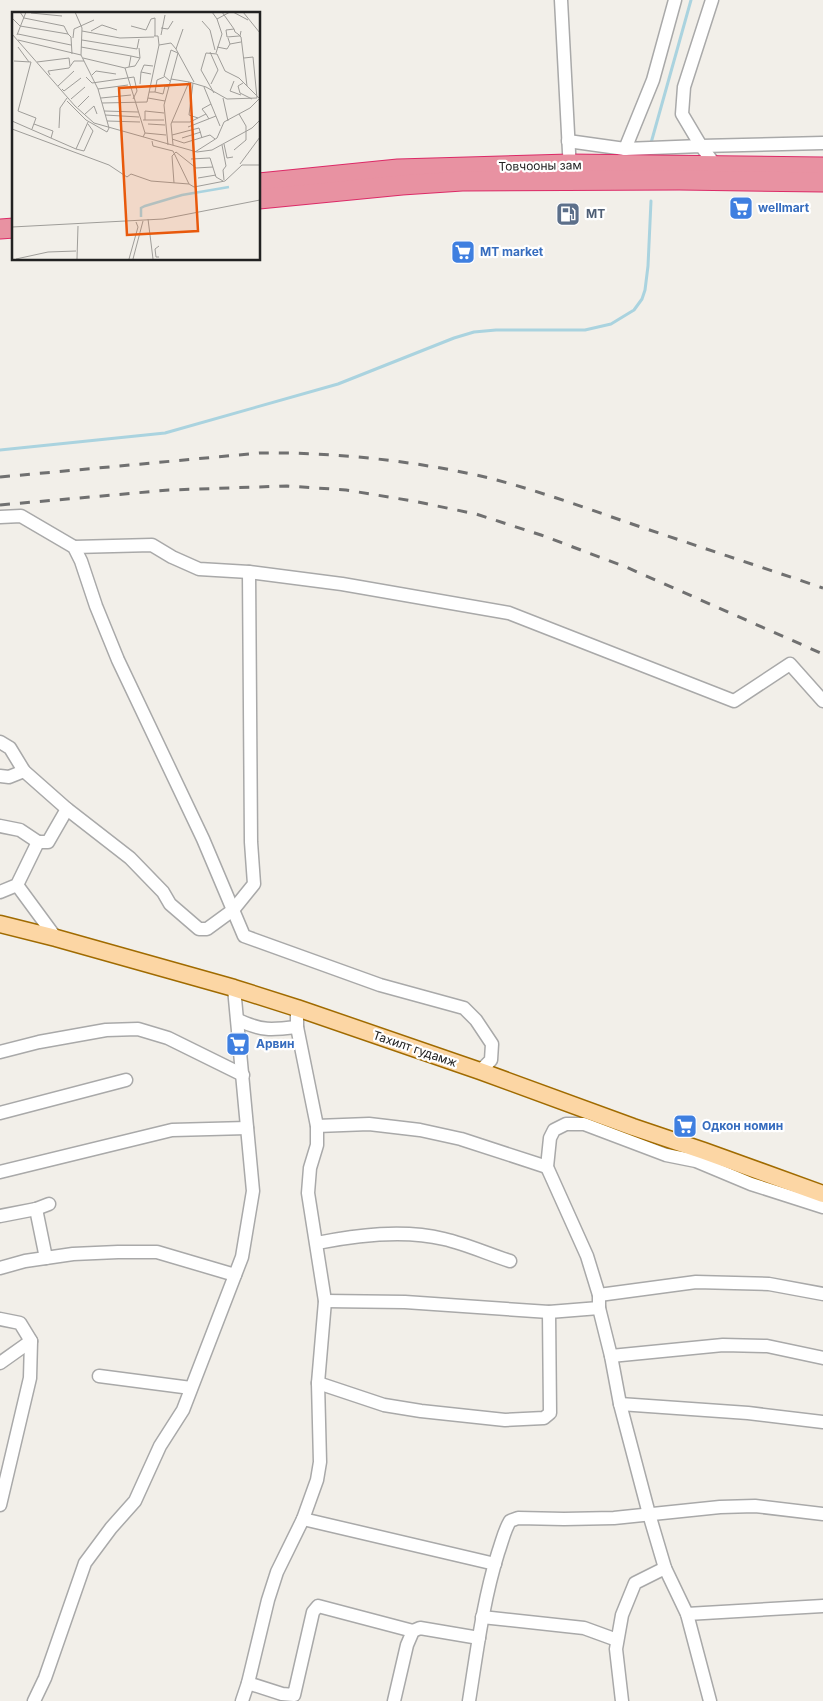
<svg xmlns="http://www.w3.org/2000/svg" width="823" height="1701" font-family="Inter,sans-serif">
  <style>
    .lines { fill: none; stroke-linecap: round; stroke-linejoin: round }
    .stream { stroke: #aad3df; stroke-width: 3 }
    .minor-casing { stroke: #a9a9a9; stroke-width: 15 }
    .major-casing { stroke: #a06b00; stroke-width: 19 }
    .highway-casing { stroke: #dc2a67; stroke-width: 21 }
    .minor { stroke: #fff; stroke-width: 12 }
    .major { stroke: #fcd6a4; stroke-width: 16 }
    .highway { stroke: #e892a2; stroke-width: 19 }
    .rail { stroke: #707070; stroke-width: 3; stroke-dasharray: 10 10; stroke-linecap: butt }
    .labels { text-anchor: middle; stroke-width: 4.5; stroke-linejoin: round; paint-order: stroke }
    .street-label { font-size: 12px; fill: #222; stroke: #fff }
    .shop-label { font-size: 12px; font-weight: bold; fill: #366cbe; stroke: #fff; text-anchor: start }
    .service-label { font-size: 12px; font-weight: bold; fill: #4e5e75; stroke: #fff; text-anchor: start }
    .inset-river { fill: none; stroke: #aad3df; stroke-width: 2.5 }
    .inset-road { fill: none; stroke: #9f9d99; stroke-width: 1 }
    .view { fill: #e8590c; fill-opacity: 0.15; stroke: #e8590c; stroke-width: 2.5 }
    .inset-edge { fill: none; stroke: #222; stroke-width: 2.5 }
  </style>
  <rect width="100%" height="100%" fill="#f2efe9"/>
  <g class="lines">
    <!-- stream -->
    <g class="stream">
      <polyline points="651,143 691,0"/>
      <polyline points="0,450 165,433 338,384 454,338 474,332 496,330 585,330 611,324 634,310 642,299 645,290 648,266 651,201"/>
    </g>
    <!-- minor casing -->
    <g class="minor-casing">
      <g id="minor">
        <polyline points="561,0 570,171"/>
        <polyline points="675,0 653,80 625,149 701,146 716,166"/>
        <polyline points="712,0 684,87 682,114 701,146 823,143"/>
        <polyline points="568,141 625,149"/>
        <polyline points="0,517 21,516 74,547 81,561 96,606 118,660 203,839 244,936 380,985 464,1008 476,1020 492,1044 491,1060 480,1071"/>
        <polyline points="74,547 152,545 172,557 199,569 249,572 342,584 509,613 734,701 790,664 823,701"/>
        <polyline points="0,742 10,748 24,771 67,809 130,858 163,892 170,904 199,929 207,929 233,910 254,884 251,842 249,572"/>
        <polyline points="0,776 9,777 24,771"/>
        <polyline points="0,826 20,830 38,842"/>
        <polyline points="17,885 56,938"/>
        <polyline points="0,892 17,885 38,842 48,842 67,809"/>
        <path d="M 238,1020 C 262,1031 271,1030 297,1027"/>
        <polyline points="0,1052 39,1042 106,1030 138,1029 168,1038 243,1075"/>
        <polyline points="0,1113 126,1080"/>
        <polyline points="317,1126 369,1124 420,1130 461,1139 547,1167"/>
        <polyline points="0,1172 172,1130 247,1128"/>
        <polyline points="36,1209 46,1258"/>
        <polyline points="0,1216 36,1209 49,1204"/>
        <path d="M 317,1243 C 357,1235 403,1229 444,1239 C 466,1244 488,1254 510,1261"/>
        <polyline points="0,1268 25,1261 73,1254 118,1252 157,1252 235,1275"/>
        <polyline points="599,1295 696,1282 769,1284 823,1294"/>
        <polyline points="325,1301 405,1302 549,1312 599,1308"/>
        <polyline points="0,1319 20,1323 31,1341 30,1378 0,1505"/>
        <polyline points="611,1356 723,1345 767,1346 823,1358"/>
        <polyline points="0,1363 31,1341"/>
        <polyline points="99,1376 191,1388"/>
        <polyline points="318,1383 384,1405 421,1411 505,1420 544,1418 550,1413 549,1312"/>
        <polyline points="620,1404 748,1413 823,1422"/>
        <polyline points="303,1519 495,1564"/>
        <polyline points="687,1614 823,1606"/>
        <polyline points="482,1617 584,1628 617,1640"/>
        <polyline points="248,1683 282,1694 294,1695 313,1612 318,1606 413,1631"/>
        <polyline points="34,1701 45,1678 85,1563 111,1528 135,1501 160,1446 183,1410 242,1257 253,1191 234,988"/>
        <polyline points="242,1701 248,1683 268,1600 277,1572 303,1519 317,1480 320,1462 318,1383 325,1301 308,1193 310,1168 317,1145 317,1126 297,1027 297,1008"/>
        <polyline points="394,1701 407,1645 413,1631 420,1628 479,1638"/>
        <path d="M 469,1701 C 477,1651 483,1601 498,1553 C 502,1542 504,1531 510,1521 L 518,1518 L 564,1519 L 614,1518 L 720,1507 L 755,1506 L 823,1514"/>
        <polyline points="622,1701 616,1649 622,1615 635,1583 665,1568"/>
        <polyline points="710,1701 687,1614 665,1568 649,1514 620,1404 611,1356 599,1308 599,1295 587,1256 547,1167 550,1138 554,1130 566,1124 584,1124 666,1155 696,1161 751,1184 823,1207"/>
      </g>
    </g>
    <!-- major casing -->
    <g class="major-casing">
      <polyline id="major" points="0,924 56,938 234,988 297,1008 480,1071 633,1127 704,1151 823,1194"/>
    </g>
    <!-- highway casing -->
    <g class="highway-casing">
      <g id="highway">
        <polyline points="259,183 398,169 569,164 823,167"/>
        <polyline points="259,199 402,185 462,181 679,180 823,182"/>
        <polyline points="0,229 14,228"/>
      </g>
    </g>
    <!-- minor -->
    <use href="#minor" class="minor"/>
    <!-- major -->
    <use href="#major" class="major"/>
    <!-- highway -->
    <use href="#highway" class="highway"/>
    <!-- rail -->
    <g class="rail">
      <path d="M 0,477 L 260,453 C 333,452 418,461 489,478 C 536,490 583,507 629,523 C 694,545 758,566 823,588"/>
      <polyline points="0,505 169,490 287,486 346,490 413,501 476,514 541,535 626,567 823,654"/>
    </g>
  </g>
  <!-- icons -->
  <defs>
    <g id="supermarket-square" transform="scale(1.25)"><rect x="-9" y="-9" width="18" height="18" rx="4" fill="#3f7fe0" stroke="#fff"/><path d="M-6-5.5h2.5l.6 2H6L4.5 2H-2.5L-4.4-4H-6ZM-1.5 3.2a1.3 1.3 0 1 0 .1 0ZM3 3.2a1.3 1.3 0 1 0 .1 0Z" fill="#fff"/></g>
    <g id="fuel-square" transform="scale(1.25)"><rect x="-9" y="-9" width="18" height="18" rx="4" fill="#5c6f8a" stroke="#fff"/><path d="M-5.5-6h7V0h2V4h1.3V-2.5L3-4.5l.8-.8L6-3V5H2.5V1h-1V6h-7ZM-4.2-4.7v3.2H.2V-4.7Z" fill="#fff"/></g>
  </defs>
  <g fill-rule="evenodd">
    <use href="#supermarket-square" x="741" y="208"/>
    <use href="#fuel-square" x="568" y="214"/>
    <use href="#supermarket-square" x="463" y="252"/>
    <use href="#supermarket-square" x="238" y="1044"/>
    <use href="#supermarket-square" x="685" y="1126"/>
  </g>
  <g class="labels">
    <!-- street labels -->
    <g class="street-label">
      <text transform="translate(540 166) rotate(-1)" y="4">Товчооны зам</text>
      <text transform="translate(415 1049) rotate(19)" y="4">Тахилт гудамж</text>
    </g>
    <!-- shop labels -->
    <g class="shop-label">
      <text x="758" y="212">wellmart</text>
      <text x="480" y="256">MT market</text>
      <text x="256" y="1048">Арвин</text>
      <text x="702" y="1130">Одкон номин</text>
    </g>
    <!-- service labels -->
    <g class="service-label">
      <text x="586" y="218">МТ</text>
    </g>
  </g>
  <!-- overview -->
  <g transform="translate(12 12)">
    <rect width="248" height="248" fill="#f2efe9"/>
    <path class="inset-river" d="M 129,205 L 129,196 L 133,194 L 170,183 L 217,175"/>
    <path class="inset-road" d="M 200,0 L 205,7 L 218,0M 210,0 L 222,17M 221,0 L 236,8M 231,0 L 248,21M 19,1 L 50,4M 0,6 L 8,14 L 56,22 L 52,14 L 12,6 L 8,0M 190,9 L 198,18 L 203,38M 119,14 L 134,18 L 139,7 L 143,6 L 143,24M 149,16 L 156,17 L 161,9M 171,17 L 164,37 L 182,70M 70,19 L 108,26 L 142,25M 79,19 L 90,13 L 105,18M 229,19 L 228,24 L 227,24 L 215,25 L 214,18 L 222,17 L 223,20 L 226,22 L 229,25 L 235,74 L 248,87M 0,22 L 63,94 L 82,111 L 185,140 L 200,138 L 240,116 L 248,108M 6,22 L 59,33M 56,22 L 59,25 L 60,42M 5,23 L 14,0M 149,23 L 153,3M 61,26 L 62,17 L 82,8M 216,26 L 218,32 L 229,30M 6,28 L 69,43M 70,28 L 125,37 L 127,27M 147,33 L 159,31 L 164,37M 6,35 L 17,50M 69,35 L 119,44 L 117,55 L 113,56M 205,35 L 215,37 L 218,32M 198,40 L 206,58 L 199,72M 204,41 L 210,22 L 205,7M 119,44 L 128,46 L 127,36M 71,46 L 113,56 L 133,121 L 131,125M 2,49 L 19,50M 19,50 L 6,99 L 24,106 L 20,117M 25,50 L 57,46 L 58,54M 117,55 L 123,54 L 128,46M 129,60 L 132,53 L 141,54M 38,63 L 36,59 L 57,56 L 62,49 L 72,49M 80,63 L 84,59 L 104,62M 74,65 L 80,71 L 122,65 L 125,79 L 121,87M 159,67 L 177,70M 222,69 L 218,79 L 229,83M 181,71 L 177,103 L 186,106M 231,71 L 226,74 L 228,81 L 240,87M 128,72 L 129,60 L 139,62M 46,74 L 62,59M 192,75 L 208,114M 50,77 L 52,79 L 69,66M 86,77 L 116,73M 137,80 L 143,80 L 145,68 L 152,65M 143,80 L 151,82 L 153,74 L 157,75M 202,81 L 189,58 L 194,41 L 205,42 L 213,59 L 227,66 L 235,74M 89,86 L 119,83M 136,86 L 153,89M 211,86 L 216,109M 59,87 L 73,75M 55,89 L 74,108 L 95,120 L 97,116 L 86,77 L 69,43 L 70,16 L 63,0M 90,91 L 135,90 L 147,33 L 146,24 L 142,24M 66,95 L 77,84M 92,99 L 126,100M 73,102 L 82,94 L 85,102M 194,102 L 190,97 L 199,92M 93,103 L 127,105M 131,108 L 152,108M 133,108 L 133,99 L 152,101M 0,109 L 64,137 L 76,110M 95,109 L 128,110M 160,110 L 178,110 L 194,102 L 197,107M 22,112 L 41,119 L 39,126M 136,112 L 153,113M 176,115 L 204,104M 47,116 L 48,96 L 55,86M 0,117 L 97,153 L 115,165 L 119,162 L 139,169 L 177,172M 133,121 L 154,123M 160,123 L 187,116 L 190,126M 170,126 L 189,120M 160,127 L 172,131 L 198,123 L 203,127M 140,129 L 141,134 L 161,139 L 177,172 L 182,175 L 213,169 L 230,153 L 248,153M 212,132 L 215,146 L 221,145M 156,133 L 152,93 L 166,41 L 159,38 L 152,64 L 158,69M 161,133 L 159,112 L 177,70 L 194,75 L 215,87 L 245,86 L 241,45 L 232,46M 210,133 L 214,154 L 211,158 L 212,168M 64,137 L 72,139 L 81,119 L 76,112M 222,138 L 234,128 L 234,114 L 227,102M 183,140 L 205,126 L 212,110 L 238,96 L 247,87M 179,147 L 198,146 L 204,165 L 211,169M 228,152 L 248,125M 186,166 L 204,163M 162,171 L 160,144 L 164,140 L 184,156 L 201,155M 136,207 L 141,247M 0,215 L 151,207 L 248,188M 147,245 L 144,245 L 143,237 L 147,234M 4,247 L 36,240 L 64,239M 65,247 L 66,214M 117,247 L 126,215 L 124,210M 121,247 L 131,209"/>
    <path class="view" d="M 178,72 L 186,219 L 115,223 L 107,76 Z"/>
    <rect width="248" height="248" class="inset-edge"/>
  </g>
</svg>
